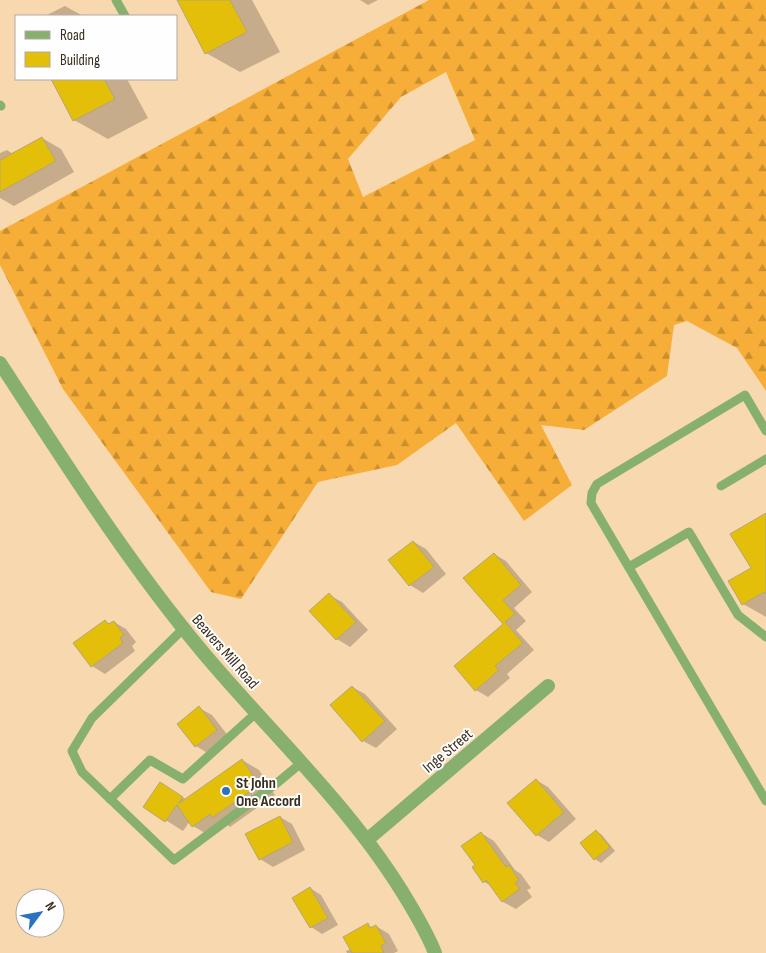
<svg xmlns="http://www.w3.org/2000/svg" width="766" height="953" font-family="'Sofia Sans Condensed',sans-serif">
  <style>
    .forest { fill: url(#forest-firs); fill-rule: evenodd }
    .shadow { fill: #0003 }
    .building { fill: #e4bf0a; stroke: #b3a677 }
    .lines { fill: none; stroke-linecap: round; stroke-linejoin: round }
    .service { stroke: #87b06e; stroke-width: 9 }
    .minor { stroke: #87b06e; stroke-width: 14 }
    .tertiary { stroke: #87b06e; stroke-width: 14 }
    .poi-dot { fill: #2b71c2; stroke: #fefefe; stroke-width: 2 }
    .labels { text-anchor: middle; stroke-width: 4; stroke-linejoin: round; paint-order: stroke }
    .street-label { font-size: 16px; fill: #392d1c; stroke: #fefefe }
    .poi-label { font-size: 16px; font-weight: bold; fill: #392d1c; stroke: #fefefe; text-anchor: start }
  </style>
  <defs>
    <pattern id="forest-firs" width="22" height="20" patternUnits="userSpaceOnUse" patternTransform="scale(1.25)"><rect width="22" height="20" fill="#f7ae38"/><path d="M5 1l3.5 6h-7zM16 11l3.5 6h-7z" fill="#c98e2e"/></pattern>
  </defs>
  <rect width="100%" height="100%" fill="#f8d8ae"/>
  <!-- forest -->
  <path class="forest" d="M 429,0 L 766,0 L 766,391 L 737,348 L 687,321 L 674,325 L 667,376 L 584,430 L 541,425 L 572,485 L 524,521 L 456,423 L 397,465 L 318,482 L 241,599 L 211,592 L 63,389 L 0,265 L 0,231 ZM 446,72 L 475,140 L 363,197 L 348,159 L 401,97 Z"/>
  <!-- shadow -->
  <g class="shadow">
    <polygon points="178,0 252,0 280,52 240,72 206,53"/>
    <polygon points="360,0 378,0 368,5"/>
    <polygon points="65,6 83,16 45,16"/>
    <polygon points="52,79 127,79 148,118 108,139 74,120"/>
    <polygon points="42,138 61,149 74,172 14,206 0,198 0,153 7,150 13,154"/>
    <polygon points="766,514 766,617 743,604"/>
    <polygon points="414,542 426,549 446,574 423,593 410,585 390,560"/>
    <polygon points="494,554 506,561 532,592 514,608 526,621 516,630 534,650 507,674 510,678 488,697 476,690 505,624"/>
    <polygon points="329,595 342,602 368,630 350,647 337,639 311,611"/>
    <polygon points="105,621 110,624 114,622 126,629 136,642 132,646 135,651 105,674 92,666 75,643"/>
    <polygon points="352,687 365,694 397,729 376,748 363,741"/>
    <polygon points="199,708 212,715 229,737 209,754 196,746 178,724"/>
    <polygon points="242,760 259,770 275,795 230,827 226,824 210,836 193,826 190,821 183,831 145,807 161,784 187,800"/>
    <polygon points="536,780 548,787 576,819 549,842 537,835"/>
    <polygon points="280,817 292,824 305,850 273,867 260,859"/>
    <polygon points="596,831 602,835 615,851 601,863 595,859 582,843"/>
    <polygon points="481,833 494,841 515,870 521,874 531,888 527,890 532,897 516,909 503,902 492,886 484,882 477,866"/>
    <polygon points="310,888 321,895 338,925 322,934 311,927"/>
    <polygon points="368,925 373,928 376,926 389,934 398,951 394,953 347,953 346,951 351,949"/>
  </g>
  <!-- building -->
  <g class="building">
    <polygon points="177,0 230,0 247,32 205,54"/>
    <polygon points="51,79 104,79 115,99 73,121"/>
    <polygon points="42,137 56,161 0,192 0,160"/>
    <polygon points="766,513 766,594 764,592 742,605 728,581 751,568 730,534"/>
    <polygon points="413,541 434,567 409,586 388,560"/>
    <polygon points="494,553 521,585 503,600 515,614 505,622 523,643 495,666 499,670 475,691 454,666 503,624 463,578"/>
    <polygon points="329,593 356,622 336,640 309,611"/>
    <polygon points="105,620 108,624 114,621 124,635 120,638 123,643 91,667 73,643"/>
    <polygon points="352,686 385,721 362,742 330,705"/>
    <polygon points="199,706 217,730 195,747 177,724"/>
    <polygon points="242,759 259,785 212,818 210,814 192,827 177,805 165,822 143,807 160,782 183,797 178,804"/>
    <polygon points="536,779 564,812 536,836 507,803"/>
    <polygon points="280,816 293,842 259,860 245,834"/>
    <polygon points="596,830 610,847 594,860 580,843"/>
    <polygon points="481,832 506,867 509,865 519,880 515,883 520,889 502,902 486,880 483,883 472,867 475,865 461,846"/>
    <polygon points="310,887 328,918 310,928 292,898"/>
    <polygon points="368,923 370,928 376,925 386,943 381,946 384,953 352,953 343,937"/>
  </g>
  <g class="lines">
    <!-- service -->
    <g class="service">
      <polyline points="116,0 125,16"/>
      <polyline points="0,105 1,106"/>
      <polyline points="766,431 745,395 597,484 592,493 591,503 766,801"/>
      <polyline points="721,486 766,459"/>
      <polyline points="629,567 689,532 738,615 766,637"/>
      <polyline points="183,629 92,718 72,751 82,772 174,860 277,783 301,763"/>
      <polyline points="110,799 150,760 183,779 256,713"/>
    </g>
    <!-- minor -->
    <polyline class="minor" points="367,840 548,686"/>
    <!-- tertiary -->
    <path class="tertiary" d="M 0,363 C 64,461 126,560 201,650 C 271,734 353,808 409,903 C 419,920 428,935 435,953"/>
  </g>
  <!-- markers -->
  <circle class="poi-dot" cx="226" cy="791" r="5"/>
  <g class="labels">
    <!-- street labels -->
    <g class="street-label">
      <text transform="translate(226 651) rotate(49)" y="6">Beavers Mill Road</text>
      <text transform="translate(447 750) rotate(-40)" y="6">Inge Street</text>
    </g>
    <!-- poi labels -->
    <g class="poi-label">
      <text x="236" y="788">St John<tspan x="236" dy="18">One Accord</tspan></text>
    </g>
  </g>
  <!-- legend -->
  <rect x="15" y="15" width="162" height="65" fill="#fefefe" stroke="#afaaa4"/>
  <rect x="25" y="31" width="25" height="8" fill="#87b06e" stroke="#afaaa4"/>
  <text x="60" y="40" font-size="15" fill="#392d1c">Road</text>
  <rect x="25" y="52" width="25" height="15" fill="#e4bf0a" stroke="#afaaa4"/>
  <text x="60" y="65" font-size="15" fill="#392d1c">Building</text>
  <!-- north arrow -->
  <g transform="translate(40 913) rotate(58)"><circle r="24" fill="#fefefe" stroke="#afaaa4"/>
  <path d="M0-4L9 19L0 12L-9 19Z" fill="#2b71c2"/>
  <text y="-8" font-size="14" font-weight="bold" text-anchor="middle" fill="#392d1c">N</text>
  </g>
</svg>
